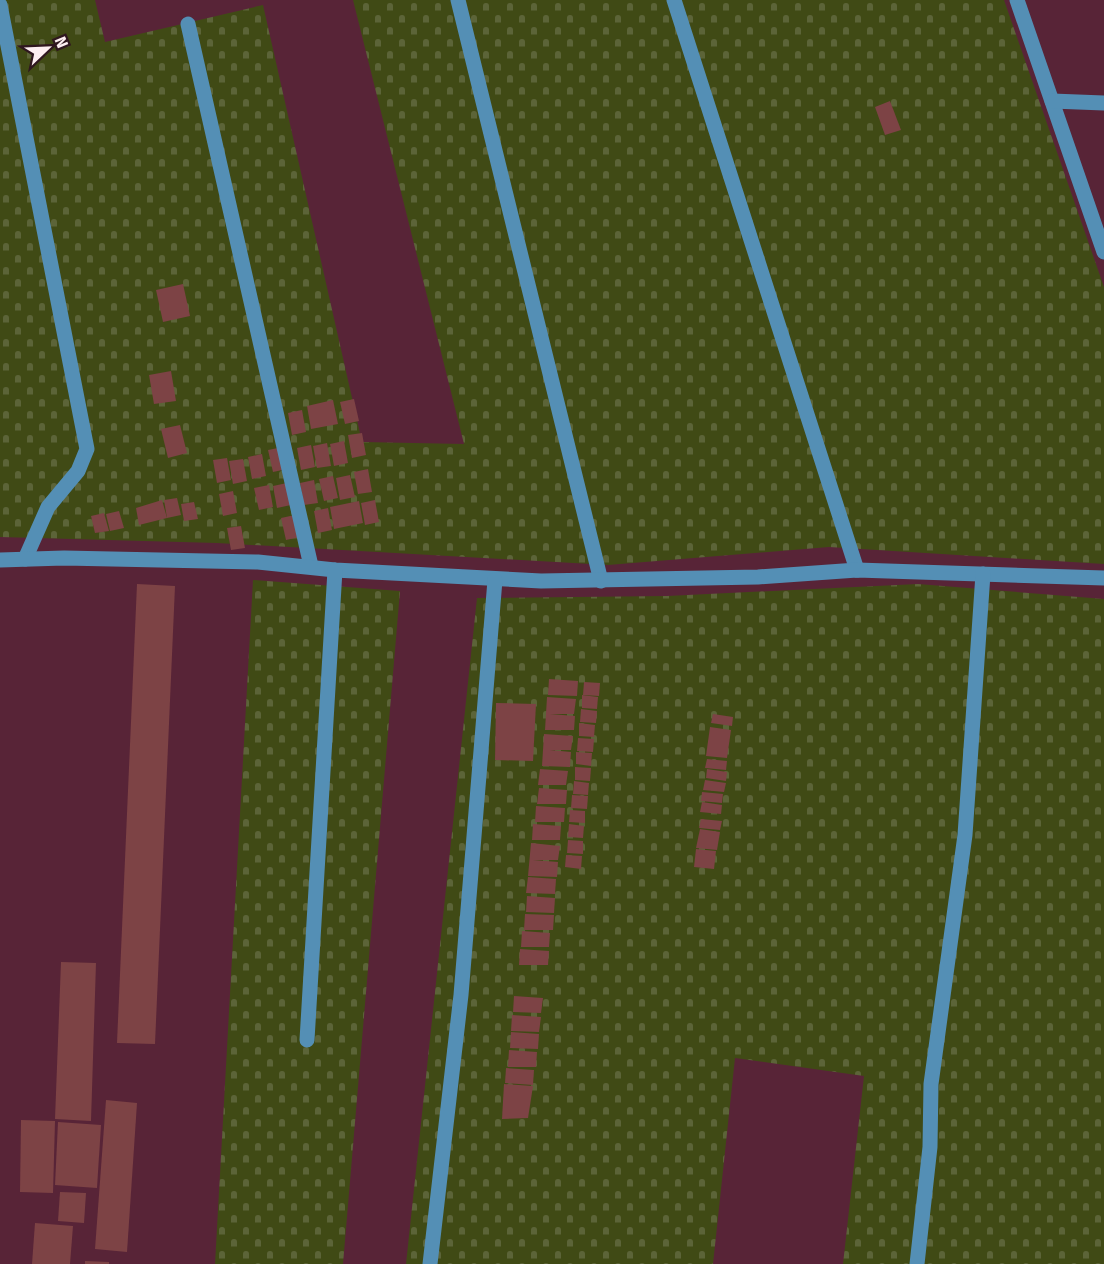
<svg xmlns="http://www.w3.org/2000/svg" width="1104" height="1264" font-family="'Fira Sans',sans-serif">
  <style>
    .cemetery { fill: url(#cemetery-stones) }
    .building { fill: #7d4345 }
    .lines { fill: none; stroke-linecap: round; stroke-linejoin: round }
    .minor { stroke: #548fb5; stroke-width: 15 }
  </style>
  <defs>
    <pattern id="cemetery-stones" width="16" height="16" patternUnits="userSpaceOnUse" patternTransform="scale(1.5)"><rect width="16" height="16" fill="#404a15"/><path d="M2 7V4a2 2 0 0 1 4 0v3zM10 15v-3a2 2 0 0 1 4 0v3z" fill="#5c6438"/></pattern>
  </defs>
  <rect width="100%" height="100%" fill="#582437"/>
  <!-- cemetery -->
  <g class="cemetery">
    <polygon points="0,0 95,0 105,42 263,5 362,442 464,444 353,0 1004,0 1104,287 1104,564 829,547 608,565 217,543 0,537"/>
    <polygon points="253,580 400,591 343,1264 215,1264"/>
    <polygon points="918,584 1104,599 1104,1264 843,1264 864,1076 735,1058 713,1264 406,1264 477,598 667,596"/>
  </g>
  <!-- building -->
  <g class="building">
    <polygon points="890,101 901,130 885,135 875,107"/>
    <polygon points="183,284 190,316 163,322 156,290"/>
    <polygon points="171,371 176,401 154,404 149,375"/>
    <polygon points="354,399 359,421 345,424 340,402"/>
    <polygon points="333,400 338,424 311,429 307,406"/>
    <polygon points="302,410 306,432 292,435 288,413"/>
    <polygon points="180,425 187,453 168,458 161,429"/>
    <polygon points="362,433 366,455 352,458 348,435"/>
    <polygon points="344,441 348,463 334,466 330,444"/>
    <polygon points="327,443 331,466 317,468 313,446"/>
    <polygon points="311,445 315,467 301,470 297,448"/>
    <polygon points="283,447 287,469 273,472 268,450"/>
    <polygon points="262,454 266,476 252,479 248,457"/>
    <polygon points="227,458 231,480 217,483 213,460"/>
    <polygon points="243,459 247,481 233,484 229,461"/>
    <polygon points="368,469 372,492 358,494 354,472"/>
    <polygon points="350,475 355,497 340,500 336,478"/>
    <polygon points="333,476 338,498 324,501 319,479"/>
    <polygon points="314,480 318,503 304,505 300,483"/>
    <polygon points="287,483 291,505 277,508 273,486"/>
    <polygon points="269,485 273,507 259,510 254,488"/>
    <polygon points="233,491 237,513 223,516 219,494"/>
    <polygon points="177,498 181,515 167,518 164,500"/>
    <polygon points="162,500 167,518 139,525 136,508"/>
    <polygon points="375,500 379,522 365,525 361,503"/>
    <polygon points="359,501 363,523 334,529 330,507"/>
    <polygon points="194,502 198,519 184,521 181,504"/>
    <polygon points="328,508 332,530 318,533 314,511"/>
    <polygon points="119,511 124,528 110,531 106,514"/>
    <polygon points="104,513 109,531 95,533 91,516"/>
    <polygon points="295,515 300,537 286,540 281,518"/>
    <polygon points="241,526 245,548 231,550 227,528"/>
    <polygon points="137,584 175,586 155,1044 117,1043"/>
    <polygon points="549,679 578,681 577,696 548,695"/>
    <polygon points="584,682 600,683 599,696 583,695"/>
    <polygon points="582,695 598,697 597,709 582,708"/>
    <polygon points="547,697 576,699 574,714 550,714 575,716 574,730 545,730"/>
    <polygon points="496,703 536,704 533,761 495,760"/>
    <polygon points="581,709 597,711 596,723 580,722"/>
    <polygon points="713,714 733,717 732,726 711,723"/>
    <polygon points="579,723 595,725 594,737 579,736"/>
    <polygon points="710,727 731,730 727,758 706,756"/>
    <polygon points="544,734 573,736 571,750 550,750 571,752 570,767 542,766"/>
    <polygon points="578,738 594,739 593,752 577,751"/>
    <polygon points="576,752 592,753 591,766 576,764"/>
    <polygon points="707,759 727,761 726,770 705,768"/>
    <polygon points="575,767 591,768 590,781 575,780"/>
    <polygon points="540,769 568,771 566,785 538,785"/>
    <polygon points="707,769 727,772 726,781 706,778"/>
    <polygon points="705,780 726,783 724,792 703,790"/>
    <polygon points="574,781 589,783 588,795 573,794"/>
    <polygon points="539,788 567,790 566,804 537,804"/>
    <polygon points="702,792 723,794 722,803 701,801"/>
    <polygon points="572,795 588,796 587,809 571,808"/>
    <polygon points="702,802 722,805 721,814 700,812"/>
    <polygon points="536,806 565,808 564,822 535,822"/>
    <polygon points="570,810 585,811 585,823 569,822"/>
    <polygon points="701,819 722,821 720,830 699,828"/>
    <polygon points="533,824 561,826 560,840 532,840"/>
    <polygon points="569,824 584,826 583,838 568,837"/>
    <polygon points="700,829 720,832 717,850 696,848"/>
    <polygon points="568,840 583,841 583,854 567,853"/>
    <polygon points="531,843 560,846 558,860 533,860 558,862 557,877 528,876"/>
    <polygon points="696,849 716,851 714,869 694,867"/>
    <polygon points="566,855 582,856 581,869 565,867"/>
    <polygon points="528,877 556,879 555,894 526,893"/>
    <polygon points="527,896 555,898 554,913 526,912"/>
    <polygon points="525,914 554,915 553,930 524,930"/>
    <polygon points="522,931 550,933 549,947 521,947"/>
    <polygon points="520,949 549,951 548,965 519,965"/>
    <polygon points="61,962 96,963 91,1121 55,1119"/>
    <polygon points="514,996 543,998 541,1013 513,1012"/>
    <polygon points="512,1015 541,1017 539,1032 511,1031"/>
    <polygon points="511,1032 539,1034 538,1049 510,1048"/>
    <polygon points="509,1050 537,1052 536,1067 508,1067"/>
    <polygon points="506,1068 534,1070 533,1085 505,1083"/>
    <polygon points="504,1084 533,1086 528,1118 502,1119"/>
    <polygon points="106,1100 137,1103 127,1252 95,1249"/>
    <polygon points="21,1120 55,1121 53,1193 20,1192"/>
    <polygon points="58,1122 101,1125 97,1188 55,1185"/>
    <polygon points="60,1192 86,1193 84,1223 58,1221"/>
    <polygon points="35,1223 73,1226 70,1264 32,1264"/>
    <polygon points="85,1261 109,1262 109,1264 85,1264"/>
  </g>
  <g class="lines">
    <!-- minor -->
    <g class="minor">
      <polyline points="458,0 601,581"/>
      <polyline points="674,0 857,570"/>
      <polyline points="1017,0 1104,252"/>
      <polyline points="0,5 87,449 78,471 48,507 25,559"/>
      <polyline points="188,24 311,566"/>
      <polyline points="1052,101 1104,103"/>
      <polyline points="0,560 64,558 258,562 335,570 541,581 758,577 857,570 1104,578"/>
      <polyline points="307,1040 335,570"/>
      <polyline points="430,1264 461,995 495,580"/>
      <polyline points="917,1264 930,1147 931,1084 965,835 983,574"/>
    </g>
  </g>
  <!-- north arrow -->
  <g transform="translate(48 48) rotate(67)" stroke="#2f171f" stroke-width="4.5" paint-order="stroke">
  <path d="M0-4.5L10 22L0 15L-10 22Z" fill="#fdeff2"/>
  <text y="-9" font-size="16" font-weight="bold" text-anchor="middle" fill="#fdeff2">N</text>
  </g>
</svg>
